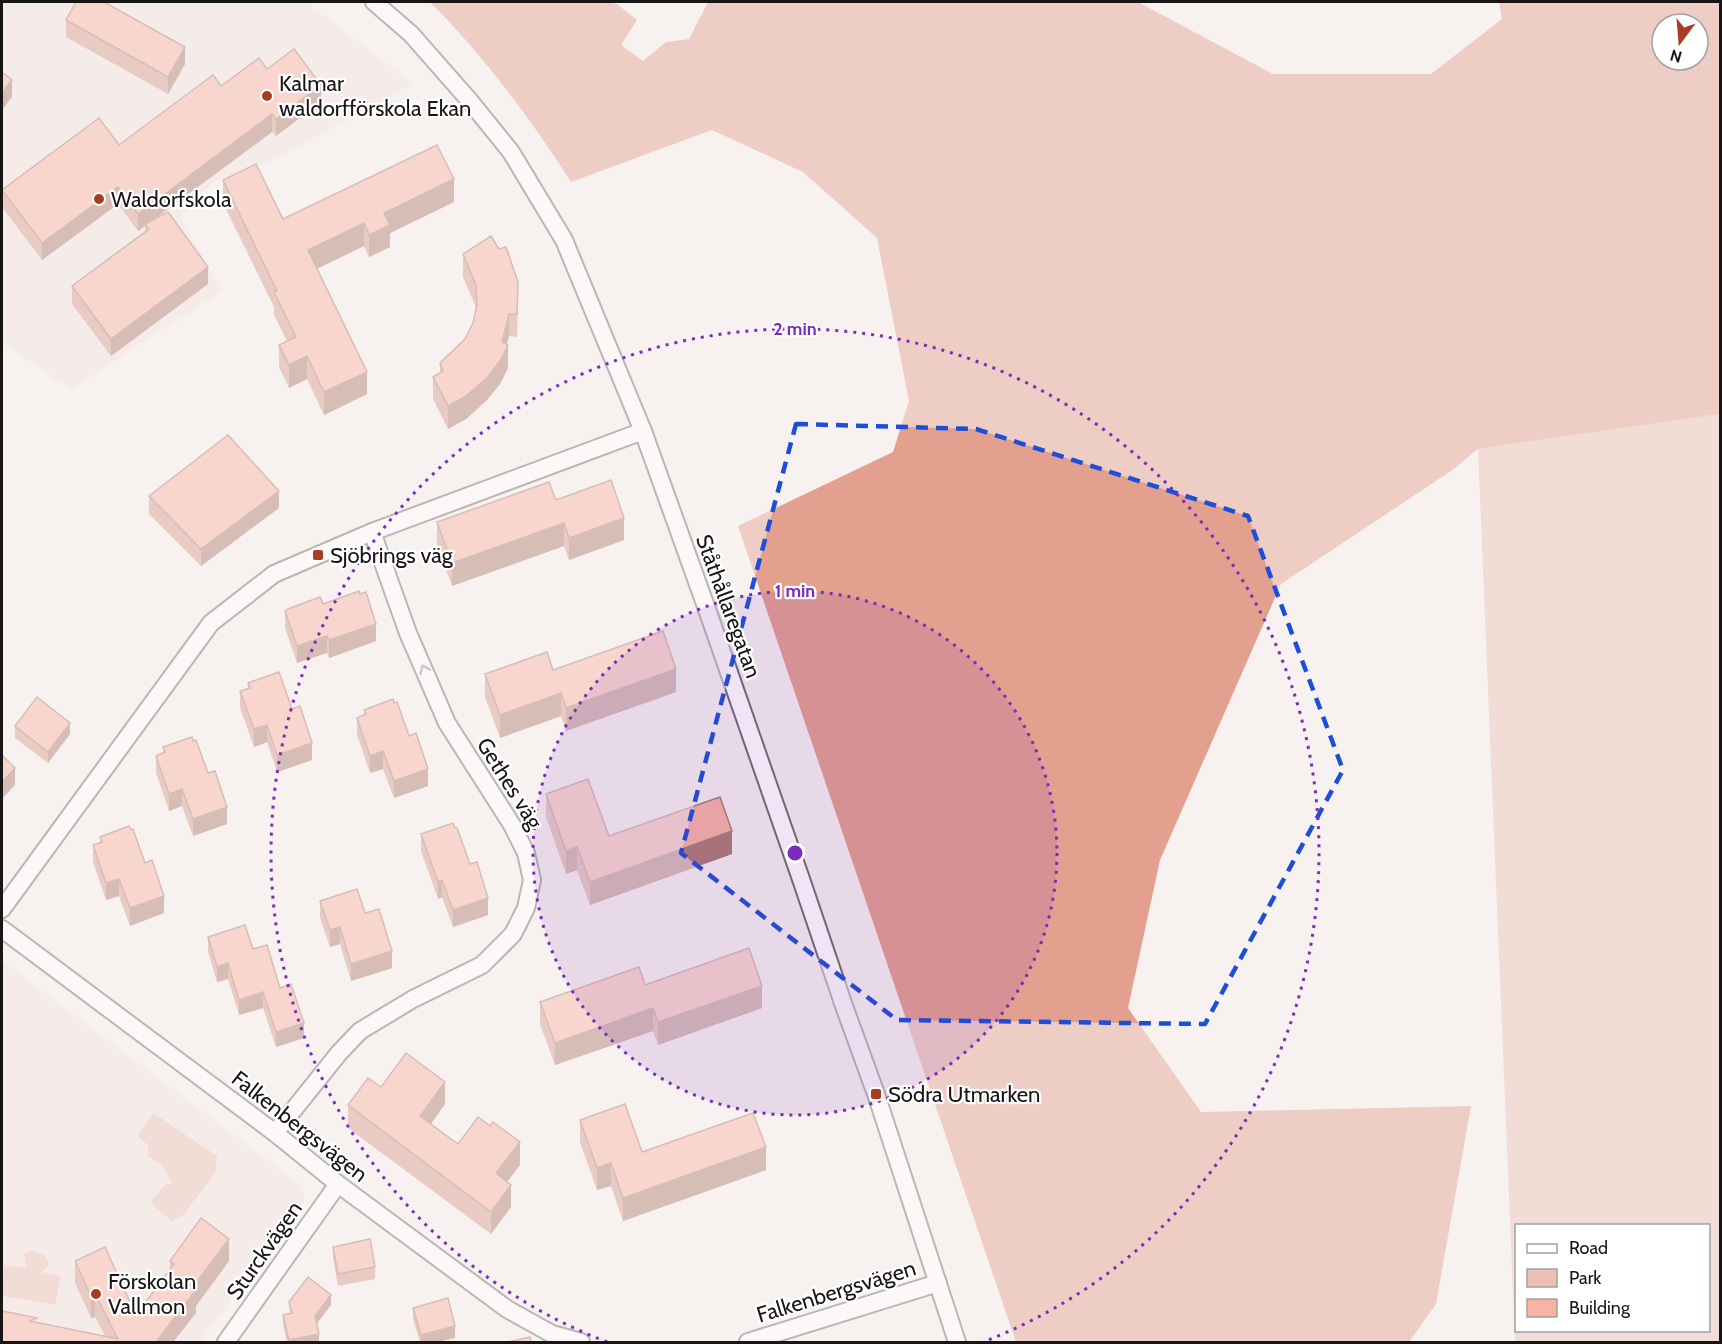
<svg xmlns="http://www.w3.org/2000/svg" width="1722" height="1344" font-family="Cabin,sans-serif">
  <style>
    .built { fill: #f2e4e1 }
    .green { fill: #ecc0b5; fill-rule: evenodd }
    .forest { fill: #e3a08f; fill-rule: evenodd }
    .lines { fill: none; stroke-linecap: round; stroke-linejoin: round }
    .street-casing { stroke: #716d6c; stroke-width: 20 }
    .street { stroke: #fff; stroke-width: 16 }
    .wall { fill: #d59b8c }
    .shaded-wall { fill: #ae7e72 }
    .building { fill: #f8b4a3; stroke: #ae7e72; stroke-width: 1.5 }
    .oneway { stroke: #979696 }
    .marked { fill: none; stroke: #1d4ed8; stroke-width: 4.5; stroke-dasharray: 12 8; stroke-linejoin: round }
    .ring { fill: none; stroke: #7b2cbf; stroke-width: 3; stroke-dasharray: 3 6 }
    .poi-dot { fill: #a63d24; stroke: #fff; stroke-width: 2 }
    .labels { text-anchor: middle; stroke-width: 4.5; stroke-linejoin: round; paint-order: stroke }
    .poi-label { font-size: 22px; fill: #171515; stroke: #fff; text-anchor: start }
    .street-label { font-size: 22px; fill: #171515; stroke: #fff }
    .centre { fill: #7b2cbf; stroke: #fff; stroke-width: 3 }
    .ring-label { font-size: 18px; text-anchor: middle; font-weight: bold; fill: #7b2cbf; stroke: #fff; stroke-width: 4.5; stroke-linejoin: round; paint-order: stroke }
  </style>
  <rect width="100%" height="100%" fill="#f7f2f0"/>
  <!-- built -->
  <g class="built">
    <polygon points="2,2 307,2 413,84 277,158 213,182 180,216 222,291 71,390 2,343"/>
    <polygon points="2,961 303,1187 305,1202 200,1342 2,1342"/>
  </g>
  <!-- green -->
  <g class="green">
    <path d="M 1720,414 L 1720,1342 L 1515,1342 L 1478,449 ZM 1516,1226 L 1708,1226 L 1708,1330 L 1516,1330 Z"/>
    <polygon points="153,1113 217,1156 215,1173 183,1215 172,1221 153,1206 151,1201 165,1185 172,1183 163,1166 148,1156 148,1145 137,1136"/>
    <polygon points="32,1250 45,1255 49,1266 41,1272 61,1276 55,1305 2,1296 4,1265 26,1268 24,1254"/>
  </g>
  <!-- forest -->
  <path class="forest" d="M 430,2 L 604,2 L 617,4 L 637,20 L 621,45 L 643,61 L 666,42 L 689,39 L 708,2 L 1138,2 L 1273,74 L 1431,74 L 1502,19 L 1499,2 L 1720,2 L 1720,414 L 1478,449 L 1451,471 L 1281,584 L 1160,860 L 1128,1008 L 1201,1112 L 1471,1106 L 1436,1304 L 1409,1342 L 1016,1342 L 738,526 L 893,452 L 909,401 L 877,238 L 803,172 L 712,130 L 571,182 C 530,118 484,56 430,2 ZM 1662,24 L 1698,24 L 1698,60 L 1662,60 Z"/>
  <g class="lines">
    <!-- street casing -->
    <g class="street-casing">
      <g id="street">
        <polyline points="374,2 411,34 469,100 511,152 564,240 643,431 709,615 802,882 844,1006 876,1094 957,1342"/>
        <polyline points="2,909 211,623 274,574 372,532 643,431"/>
        <polyline points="2,929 275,1133 338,1184 507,1309 552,1334 581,1342"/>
        <polyline points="275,1133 339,1053 360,1031 413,999 482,965 513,934 526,908 532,880 526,853 512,825 447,723 408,633 372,532"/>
        <polyline points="226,1342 338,1184"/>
        <polyline points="748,1342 938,1283"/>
      </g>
    </g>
    <!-- street -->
    <use href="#street" class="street"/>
  </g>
  <!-- wall -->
  <g class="wall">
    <polygon points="66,20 185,64 168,94 66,37"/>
    <polygon points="267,69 321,102 276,136 272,132 155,219 208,284 111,356 72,304 72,286 145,232 145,226 138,231 118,204 42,260 2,207 2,190 119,145 221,86"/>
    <polygon points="223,180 283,219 454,202 390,233 390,247 369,257 364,246 317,269 367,394 324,415 307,379 289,388 279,367 279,345 287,341 274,315 274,307 223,203"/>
    <polygon points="463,254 518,305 517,337 509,336 507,344 508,368 500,384 487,400 466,419 448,429 433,399 433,377 440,373 440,363 465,339 473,323 476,308 463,277"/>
    <polygon points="149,496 279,508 201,566 149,514"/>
    <polygon points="556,500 624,540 569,560 564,546 452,586 437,545 437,522"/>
    <polygon points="323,604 376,641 329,658 327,653 297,663 285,628 285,611"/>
    <polygon points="553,670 676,692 566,731 561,716 500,738 485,697 485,674"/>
    <polygon points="248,683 292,709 312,760 277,772 267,742 254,747 240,708 240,691 248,689"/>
    <polygon points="364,710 409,736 428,786 394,798 383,769 370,773 357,735 357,718 364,715"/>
    <polygon points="15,726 70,734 48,763 15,738"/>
    <polygon points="163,747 208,773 227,824 193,836 182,806 169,811 156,773 156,756 163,753"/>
    <polygon points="546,794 609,836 732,854 590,905 577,870 566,874 546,817"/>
    <polygon points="421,834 488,915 453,927 442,897 438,899 421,851"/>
    <polygon points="100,837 145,863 164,913 130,926 119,896 106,900 93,862 93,845 100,843"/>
    <polygon points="320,901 365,913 392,968 351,981 340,944 330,947 320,918"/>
    <polygon points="208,937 253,949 280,988 304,1038 276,1047 263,1008 239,1015 228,979 217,982 208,952"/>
    <polygon points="645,985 762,1008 658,1045 653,1031 555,1065 540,1024 540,1002"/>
    <polygon points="381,1087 445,1104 431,1124 458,1144 520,1165 507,1182 511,1207 491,1234 348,1128 348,1105"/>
    <polygon points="580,1120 642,1152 766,1170 623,1221 611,1186 597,1190 580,1142"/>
    <polygon points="333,1247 375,1267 375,1279 338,1286 333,1258"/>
    <polygon points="75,1261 136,1315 170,1270 170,1261 229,1261 196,1306 196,1313 173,1342 2,1342 37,1323 106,1337 95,1317 91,1318 75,1283"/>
    <polygon points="289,1302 331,1305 316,1324 319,1342 287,1342 283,1325 283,1315 290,1313"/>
    <polygon points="413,1308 455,1338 437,1342 420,1342 413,1319"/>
  </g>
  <!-- shaded-wall -->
  <g class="shaded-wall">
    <polygon points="185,47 185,64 168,94 168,77"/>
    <polygon points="12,80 12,97 2,110 2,93"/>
    <polygon points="321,85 321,102 276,136 276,119"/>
    <polygon points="272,114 272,132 146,225 145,224 145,226 138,231 138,214"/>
    <polygon points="454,179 454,202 390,233 390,247 369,257 369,235 384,213"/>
    <polygon points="118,187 118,204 42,260 42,243"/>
    <polygon points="364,223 364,246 308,273 308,250"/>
    <polygon points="208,267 208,284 111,356 111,339"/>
    <polygon points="509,314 509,336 505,350 508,345 508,368 500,384 487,400 466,419 448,429 448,406 502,342"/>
    <polygon points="307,356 307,379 289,388 289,365"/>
    <polygon points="367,372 367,394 324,415 324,392"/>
    <polygon points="279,491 279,508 201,566 201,549"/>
    <polygon points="624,518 624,540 569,560 569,538"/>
    <polygon points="564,523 564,546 452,586 452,563"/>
    <polygon points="376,624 376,641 329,658 329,640"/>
    <polygon points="327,636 327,653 297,663 297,646"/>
    <polygon points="676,669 676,692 566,731 566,708"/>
    <polygon points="561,693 561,716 500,738 500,715"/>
    <polygon points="70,723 70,734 48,763 48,752"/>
    <polygon points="267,725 267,742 254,747 254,729"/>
    <polygon points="312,743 312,760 277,772 277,755"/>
    <polygon points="383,751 383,769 370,773 370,756"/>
    <polygon points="15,768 15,785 2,799 2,782"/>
    <polygon points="428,769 428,786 394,798 394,781"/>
    <polygon points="182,789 182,806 169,811 169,794"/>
    <polygon points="227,807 227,824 193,836 193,819"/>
    <polygon points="732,831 732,854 590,905 590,882"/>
    <polygon points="577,847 577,870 566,874 566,851"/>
    <polygon points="119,879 119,896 106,900 106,883"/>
    <polygon points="442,880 442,897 438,899 438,882"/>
    <polygon points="164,896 164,913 130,926 130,908"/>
    <polygon points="488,898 488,915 453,927 453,910"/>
    <polygon points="340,927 340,944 330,947 330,930"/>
    <polygon points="392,951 392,968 351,981 351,964"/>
    <polygon points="228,963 228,979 217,982 217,967"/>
    <polygon points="762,986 762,1008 658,1045 658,1022"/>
    <polygon points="263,992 263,1008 239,1015 239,1000"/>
    <polygon points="653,1008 653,1031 555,1065 555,1043"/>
    <polygon points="304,1023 304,1038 276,1047 276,1032"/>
    <polygon points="445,1082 445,1104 420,1139 420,1116"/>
    <polygon points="520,1142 520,1165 496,1196 496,1173"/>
    <polygon points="766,1147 766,1170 623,1221 623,1198"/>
    <polygon points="611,1163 611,1186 597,1190 597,1168"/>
    <polygon points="511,1185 511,1207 491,1234 491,1212"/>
    <polygon points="229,1239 229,1261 196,1306 196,1313 173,1342 156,1342 192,1288"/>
    <polygon points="95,1294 95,1317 91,1318 91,1296"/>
    <polygon points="331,1295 331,1305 315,1326 315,1316"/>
    <polygon points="455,1326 455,1338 437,1342 421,1342 421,1335"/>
    <polygon points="319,1334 319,1342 289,1342 289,1340"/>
  </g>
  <!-- building -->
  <g class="building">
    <polygon points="76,2 104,2 185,47 168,77 66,20"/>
    <polygon points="294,49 321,85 276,119 272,114 138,214 118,187 42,243 2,190 99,118 119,145 213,75 221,86 259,58 267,69"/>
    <polygon points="2,72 12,80 2,93"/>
    <polygon points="437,145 454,179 384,213 390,225 369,235 364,223 308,250 367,372 324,392 307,356 289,365 279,345 296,337 274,292 277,291 223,180 256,164 283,219"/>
    <polygon points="168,212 208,267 111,339 72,286 149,229 145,224"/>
    <polygon points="491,236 499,249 506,247 518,282 517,314 509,314 502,342 508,345 500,361 487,378 466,396 448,406 433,377 443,371 440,363 465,339 473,323 477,305 476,285 463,254"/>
    <polygon points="228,435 279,491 201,549 149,496"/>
    <polygon points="611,480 624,518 569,538 564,523 452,563 437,522 549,482 556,500"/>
    <polygon points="359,591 360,594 366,592 376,624 329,640 327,636 297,646 285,611 288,609 320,597 323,604"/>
    <polygon points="663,631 676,669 566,708 561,693 500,715 485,674 547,652 553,670"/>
    <polygon points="279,672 292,709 300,706 312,743 277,755 267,725 254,729 240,691 250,688 248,683"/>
    <polygon points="37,697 70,723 48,752 15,726"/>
    <polygon points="393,699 394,703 397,702 409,736 416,733 428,769 394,781 383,751 370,756 357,718 366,714 364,710"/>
    <polygon points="192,737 193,741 196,740 208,773 215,771 227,807 193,819 182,789 169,794 156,756 165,752 163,747"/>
    <polygon points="2,755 15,768 2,782"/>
    <polygon points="588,779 609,836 720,797 732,831 590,882 577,847 566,851 546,794"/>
    <polygon points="453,823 455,828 457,828 470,864 477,862 488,898 453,910 442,880 438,882 421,834"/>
    <polygon points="129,826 131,830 133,829 145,863 152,860 164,896 130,908 119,879 106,883 93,845 102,842 100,837"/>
    <polygon points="357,889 365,913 379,909 392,951 351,964 340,927 330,930 320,901"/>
    <polygon points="245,925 253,949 267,945 280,988 291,984 304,1023 276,1032 263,992 239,1000 228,963 217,967 208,937"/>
    <polygon points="749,948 762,986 658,1022 653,1008 555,1043 540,1002 639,967 645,985"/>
    <polygon points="406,1053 445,1082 420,1116 458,1144 478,1117 490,1126 493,1122 520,1142 496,1173 511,1185 491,1212 348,1105 368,1078 381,1087"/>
    <polygon points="625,1104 642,1152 753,1113 766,1147 623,1198 611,1163 597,1168 580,1120"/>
    <polygon points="201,1218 229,1239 192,1288 196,1290 156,1342 2,1342 2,1311 37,1318 30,1321 118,1339 95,1294 91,1296 75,1261 105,1247 136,1315 174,1264 170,1261"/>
    <polygon points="370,1239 375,1267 338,1274 333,1247"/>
    <polygon points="308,1277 331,1295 315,1316 319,1334 289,1340 283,1315 292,1313 289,1302"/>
    <polygon points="448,1298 455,1326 421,1335 413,1308"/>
    <polygon points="530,1337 531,1342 508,1342"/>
  </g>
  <!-- one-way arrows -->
  <defs><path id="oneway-chevron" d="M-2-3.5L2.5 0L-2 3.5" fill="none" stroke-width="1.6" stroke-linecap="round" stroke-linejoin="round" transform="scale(1.5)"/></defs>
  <use class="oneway" href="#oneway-chevron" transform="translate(424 669) rotate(-114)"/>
  <!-- marked area -->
  <path d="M0 0H1722V1344H0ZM 796,424 L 976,429 L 1248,516 L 1343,770 L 1205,1024 L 897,1020 L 681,853 Z" fill="#f7f2f0" fill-opacity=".55" fill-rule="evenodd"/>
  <path class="marked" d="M 796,424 L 976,429 L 1248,516 L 1343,770 L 1205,1024 L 897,1020 L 681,853 Z"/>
  <!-- distance rings -->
  <circle cx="795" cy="853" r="262" fill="#7b2cbf" fill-opacity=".12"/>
  <g class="ring">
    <circle cx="795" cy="853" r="262"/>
    <path d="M607 1342A524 524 0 1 1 983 1342"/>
  </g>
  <!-- markers -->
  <g class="poi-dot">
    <circle cx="267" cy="96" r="6"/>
    <circle cx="99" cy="199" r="6"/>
    <rect x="312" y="549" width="12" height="12" rx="3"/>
    <rect x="870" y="1088" width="12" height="12" rx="3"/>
    <circle cx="96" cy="1294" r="6"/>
  </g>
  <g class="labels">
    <!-- poi labels -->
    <g class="poi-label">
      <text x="279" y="91">Kalmar<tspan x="279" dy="25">waldorfförskola Ekan</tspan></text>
      <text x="111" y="207">Waldorfskola</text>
      <text x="330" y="563">Sjöbrings väg</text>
      <text x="888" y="1102">Södra Utmarken</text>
      <text x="108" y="1289">Förskolan<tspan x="108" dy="25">Vallmon</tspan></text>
    </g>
    <!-- street labels -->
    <g class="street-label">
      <text transform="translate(729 606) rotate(70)" y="8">Ståthållaregatan</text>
      <text transform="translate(510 783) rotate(58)" y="8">Gethes väg</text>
      <text transform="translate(300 1126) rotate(38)" y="8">Falkenbergsvägen</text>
      <text transform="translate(264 1250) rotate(-55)" y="8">Sturckvägen</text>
      <text transform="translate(836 1291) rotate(-17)" y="8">Falkenbergsvägen</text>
    </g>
  </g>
  <circle cx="795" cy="853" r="9" class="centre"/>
  <g class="ring-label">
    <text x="795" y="335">2 min</text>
    <text x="795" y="597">1 min</text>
  </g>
  <!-- border -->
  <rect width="1722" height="1344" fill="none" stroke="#171515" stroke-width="6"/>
  <!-- legend -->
  <rect x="1515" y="1224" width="195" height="108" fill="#ffffff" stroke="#a2a1a1" stroke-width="1.5"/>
  <rect x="1527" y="1244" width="30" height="9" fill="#ffffff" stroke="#a2a1a1" stroke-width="1.5"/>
  <text x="1569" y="1254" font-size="18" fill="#171515">Road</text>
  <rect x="1527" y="1269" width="30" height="18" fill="#ecc0b5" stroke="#a2a1a1" stroke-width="1.5"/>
  <text x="1569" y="1284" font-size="18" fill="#171515">Park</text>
  <rect x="1527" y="1299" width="30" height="18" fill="#f8b4a3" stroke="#a2a1a1" stroke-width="1.5"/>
  <text x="1569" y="1314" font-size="18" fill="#171515">Building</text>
  <!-- north arrow -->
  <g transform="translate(1680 42) rotate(196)"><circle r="28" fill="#ffffff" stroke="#a2a1a1" stroke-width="1.5"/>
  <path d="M0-4.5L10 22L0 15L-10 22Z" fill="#a63d24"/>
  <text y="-9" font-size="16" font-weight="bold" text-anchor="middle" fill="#171515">N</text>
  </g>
</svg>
